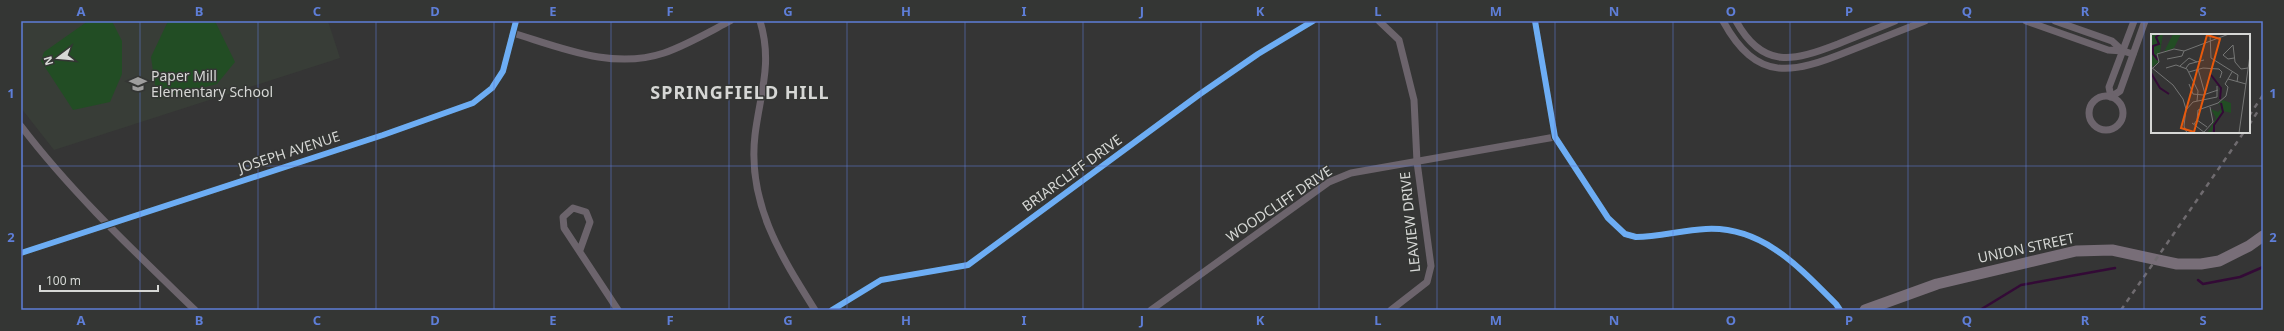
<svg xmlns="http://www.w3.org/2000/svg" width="2284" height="331" font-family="'Noto Sans',sans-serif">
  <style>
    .built { fill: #383d37 }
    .green { fill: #224d24 }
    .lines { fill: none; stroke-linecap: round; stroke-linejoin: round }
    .stream { stroke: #330a36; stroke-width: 2.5 }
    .minor { stroke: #6c646c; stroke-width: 7 }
    .secondary { stroke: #786e78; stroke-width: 11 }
    .rail { stroke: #6f6b6f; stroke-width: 2.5; stroke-dasharray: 5 5; stroke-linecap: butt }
    .cycleway-casing { stroke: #343634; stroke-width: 8 }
    .cycleway { stroke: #6dadf4; stroke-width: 6 }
    .grid { fill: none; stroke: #5e7ed7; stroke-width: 1; stroke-opacity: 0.55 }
    .labels { text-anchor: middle; stroke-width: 3; stroke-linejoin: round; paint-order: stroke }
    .poi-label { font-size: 14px; fill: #d6d7d5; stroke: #343634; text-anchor: start }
    .street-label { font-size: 14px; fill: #d6d7d5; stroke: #343634 }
    .district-label { font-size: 18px; font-weight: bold; letter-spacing: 1px; fill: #d6d7d5; stroke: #343634 }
    .inset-river { fill: none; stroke: #330a36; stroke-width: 2 }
    .inset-road { fill: none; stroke: #757675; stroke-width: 1 }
    .view { fill: #e8590c; fill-opacity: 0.15; stroke: #e8590c; stroke-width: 2 }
    .inset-edge { fill: none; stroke: #d6d7d5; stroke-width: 2 }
    .neatline { fill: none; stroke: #5e7ed7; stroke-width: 1.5 }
    .grid-label { font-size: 13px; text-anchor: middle; font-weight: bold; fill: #5e7ed7 }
  </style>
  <rect width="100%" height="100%" fill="#353535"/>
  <!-- built -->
  <polygon class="built" points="21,21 328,21 340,58 54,150 21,108"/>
  <!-- green -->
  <g class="green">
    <polygon points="88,21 112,21 122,41 122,74 110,102 73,110 41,61 44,52"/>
    <polygon points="168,21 215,21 235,62 217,84 157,99 151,57"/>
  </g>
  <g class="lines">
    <!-- stream -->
    <g class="stream">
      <polyline points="2198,280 2203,284 2240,277 2263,267"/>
      <polyline points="1980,310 2021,285 2115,268"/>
    </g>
    <!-- minor -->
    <g class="minor">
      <path d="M 760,21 C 773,63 760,94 755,135 C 747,203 781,256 815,310"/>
      <polyline points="1379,21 1399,40 1414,100 1417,162 1431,266 1427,282 1391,310"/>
      <path d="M 1535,21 L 1555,137 L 1608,218 L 1625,234 L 1636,237 C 1659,237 1682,230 1706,229 C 1762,226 1799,267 1836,304 L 1840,310"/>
      <path d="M 1723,21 C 1757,83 1792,74 1849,51 C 1874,41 1900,31 1925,21"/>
      <path d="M 1736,21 C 1763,70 1794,61 1838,44 C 1857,36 1876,29 1895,21"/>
      <polyline points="2026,21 2108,50 2123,51 2133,54"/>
      <polyline points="2055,21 2112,41 2123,51"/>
      <polyline points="2134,21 2109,87 2111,97 2120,91 2145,21"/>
      <path d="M 513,33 C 562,48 613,70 664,53 C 687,45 709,32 730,21"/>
      <circle cx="2106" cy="113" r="17"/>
      <path d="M 21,126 C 72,193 134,251 195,310"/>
      <polyline points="580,250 590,222 586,212 573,208 563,217 564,228 618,310"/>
      <polyline points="21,253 383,135 473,103 492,88 503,71 516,21"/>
      <polyline points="832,310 881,280 968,265 1200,94 1258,54 1313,21"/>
      <polyline points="1151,310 1329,182 1351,173 1555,137"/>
    </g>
    <!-- secondary -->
    <polyline class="secondary" points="1865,310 1937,284 2076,251 2112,250 2177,264 2201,264 2219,261 2249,246 2263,236"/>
    <!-- rail -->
    <g class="rail">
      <polyline points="2249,116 2263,95"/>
      <polyline points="2249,125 2258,111"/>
      <polyline points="2121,310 2244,132"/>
    </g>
    <!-- cycleway casing -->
    <g class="cycleway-casing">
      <g id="cycleway">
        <path d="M 1535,21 L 1555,137 L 1608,218 L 1625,234 L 1636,237 C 1659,237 1682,230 1706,229 C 1762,226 1799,267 1836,304 L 1840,310"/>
        <polyline points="21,253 383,135 473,103 492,88 503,71 516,21"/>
        <polyline points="832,310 881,280 968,265 1200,94 1258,54 1313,21"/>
      </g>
    </g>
    <!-- cycleway -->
    <use href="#cycleway" class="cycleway"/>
  </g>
  <!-- grid -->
  <path class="grid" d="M 140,21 L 140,310M 258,21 L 258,310M 376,21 L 376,310M 494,21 L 494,310M 611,21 L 611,310M 729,21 L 729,310M 847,21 L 847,310M 965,21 L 965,310M 1083,21 L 1083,310M 1201,21 L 1201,310M 1319,21 L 1319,310M 1437,21 L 1437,310M 1555,21 L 1555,310M 1673,21 L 1673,310M 1790,21 L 1790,310M 1908,21 L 1908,310M 2026,21 L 2026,310M 2144,21 L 2144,310M 21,166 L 2263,166"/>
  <!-- icons -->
  <defs>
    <g id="school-bare" transform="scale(1.38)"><path d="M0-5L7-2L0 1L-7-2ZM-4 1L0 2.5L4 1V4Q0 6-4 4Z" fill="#9e9e9d" stroke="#343634" stroke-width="2.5" paint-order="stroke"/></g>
  </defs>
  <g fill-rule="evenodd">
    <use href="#school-bare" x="138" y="84"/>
  </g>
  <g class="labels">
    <!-- poi labels -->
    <g class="poi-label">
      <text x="151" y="81">Paper Mill<tspan x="151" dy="16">Elementary School</tspan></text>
    </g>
    <!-- street labels -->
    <g class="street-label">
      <text transform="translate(289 152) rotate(-18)" y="5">JOSEPH AVENUE</text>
      <text transform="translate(1072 173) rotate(-36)" y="5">BRIARCLIFF DRIVE</text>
      <text transform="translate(1279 204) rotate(-34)" y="5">WOODCLIFF DRIVE</text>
      <text transform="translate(1410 222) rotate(-96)" y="5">LEAVIEW DRIVE</text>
      <text transform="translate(2026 248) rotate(-12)" y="5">UNION STREET</text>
    </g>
    <!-- district labels -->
    <g class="district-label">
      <text x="740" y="99">SPRINGFIELD HILL</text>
    </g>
  </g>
  <!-- overview -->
  <g transform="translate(2151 34)">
    <rect width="99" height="99" fill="#353535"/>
    <path d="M 0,0 L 12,0 L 9,19 L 5,21 L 8,28 L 1,33 ZM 22,0 L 30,0 L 23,14 L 13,18 ZM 72,66 L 80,69 L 80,79 L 73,77 L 59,99 L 57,98 L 65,84 L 60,75 L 67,78 L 70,75 L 68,69 Z" fill="#224d24"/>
    <path class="inset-river" d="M 7,26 L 2,20 L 2,12 L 8,10 L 5,3 L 9,0M 0,39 L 9,54 L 18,60M 60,41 L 70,54 L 69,65M 63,99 L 63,91 L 72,78 L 70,69"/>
    <path class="inset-road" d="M 59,0 L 60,24 L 87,41 L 86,48M 83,24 L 77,25 L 72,21 L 82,11 L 84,28 L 90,35 L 97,34M 16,25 L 31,22 L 33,17M 29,32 L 38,24 L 46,28M 0,33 L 22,51 L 32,65 L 35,75 L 33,92 L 36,99M 2,34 L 8,28 L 6,20 L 23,15 L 33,17 L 78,0M 15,34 L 25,31 L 36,35 L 47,57 L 46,67M 35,34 L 38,30 L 53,26M 47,35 L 54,60M 38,38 L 52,34 L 68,35 L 71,38 L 69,44M 81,38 L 77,45 L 95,50M 38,50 L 42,60 L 52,61 L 67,56M 35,76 L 42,68 L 66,63 L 66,52M 46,86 L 56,93M 41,89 L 54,99M 43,90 L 46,86 L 47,76 L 67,69 L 75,62 L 77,53 L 74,50 L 77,45M 53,98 L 62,88 L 59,73M 88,99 L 99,21"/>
    <path class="view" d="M 56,1 L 69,5 L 43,98 L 30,94 Z"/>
    <rect width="99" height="99" class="inset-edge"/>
  </g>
  <!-- border -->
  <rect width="2284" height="331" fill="none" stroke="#343634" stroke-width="44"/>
  <!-- north arrow -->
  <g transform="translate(58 58) rotate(254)" stroke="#343634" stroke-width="3" paint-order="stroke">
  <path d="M0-3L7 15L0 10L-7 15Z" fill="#d6d7d5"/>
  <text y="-6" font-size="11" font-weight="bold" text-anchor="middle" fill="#d6d7d5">N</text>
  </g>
  <!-- scale -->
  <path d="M40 285v6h118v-6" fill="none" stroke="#d6d7d5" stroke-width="2"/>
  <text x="46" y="285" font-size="12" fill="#d6d7d5" stroke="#343634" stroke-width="3" paint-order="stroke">100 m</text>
  <rect x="22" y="22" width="2240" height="287" class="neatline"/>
  <g class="grid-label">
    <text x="81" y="16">A</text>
    <text x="199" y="16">B</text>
    <text x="317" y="16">C</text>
    <text x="435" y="16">D</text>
    <text x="553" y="16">E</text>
    <text x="670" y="16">F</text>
    <text x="788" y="16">G</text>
    <text x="906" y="16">H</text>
    <text x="1024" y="16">I</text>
    <text x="1142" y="16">J</text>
    <text x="1260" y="16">K</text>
    <text x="1378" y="16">L</text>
    <text x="1496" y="16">M</text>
    <text x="1614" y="16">N</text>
    <text x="1731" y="16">O</text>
    <text x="1849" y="16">P</text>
    <text x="1967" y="16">Q</text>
    <text x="2085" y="16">R</text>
    <text x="2203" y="16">S</text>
    <text x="11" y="98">1</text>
    <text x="2273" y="98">1</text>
    <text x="11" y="242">2</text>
    <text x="2273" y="242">2</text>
    <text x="81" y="325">A</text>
    <text x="199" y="325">B</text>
    <text x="317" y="325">C</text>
    <text x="435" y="325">D</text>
    <text x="553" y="325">E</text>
    <text x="670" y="325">F</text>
    <text x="788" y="325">G</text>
    <text x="906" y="325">H</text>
    <text x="1024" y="325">I</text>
    <text x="1142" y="325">J</text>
    <text x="1260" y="325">K</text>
    <text x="1378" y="325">L</text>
    <text x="1496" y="325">M</text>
    <text x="1614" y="325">N</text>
    <text x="1731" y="325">O</text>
    <text x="1849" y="325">P</text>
    <text x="1967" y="325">Q</text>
    <text x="2085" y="325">R</text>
    <text x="2203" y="325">S</text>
  </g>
</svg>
